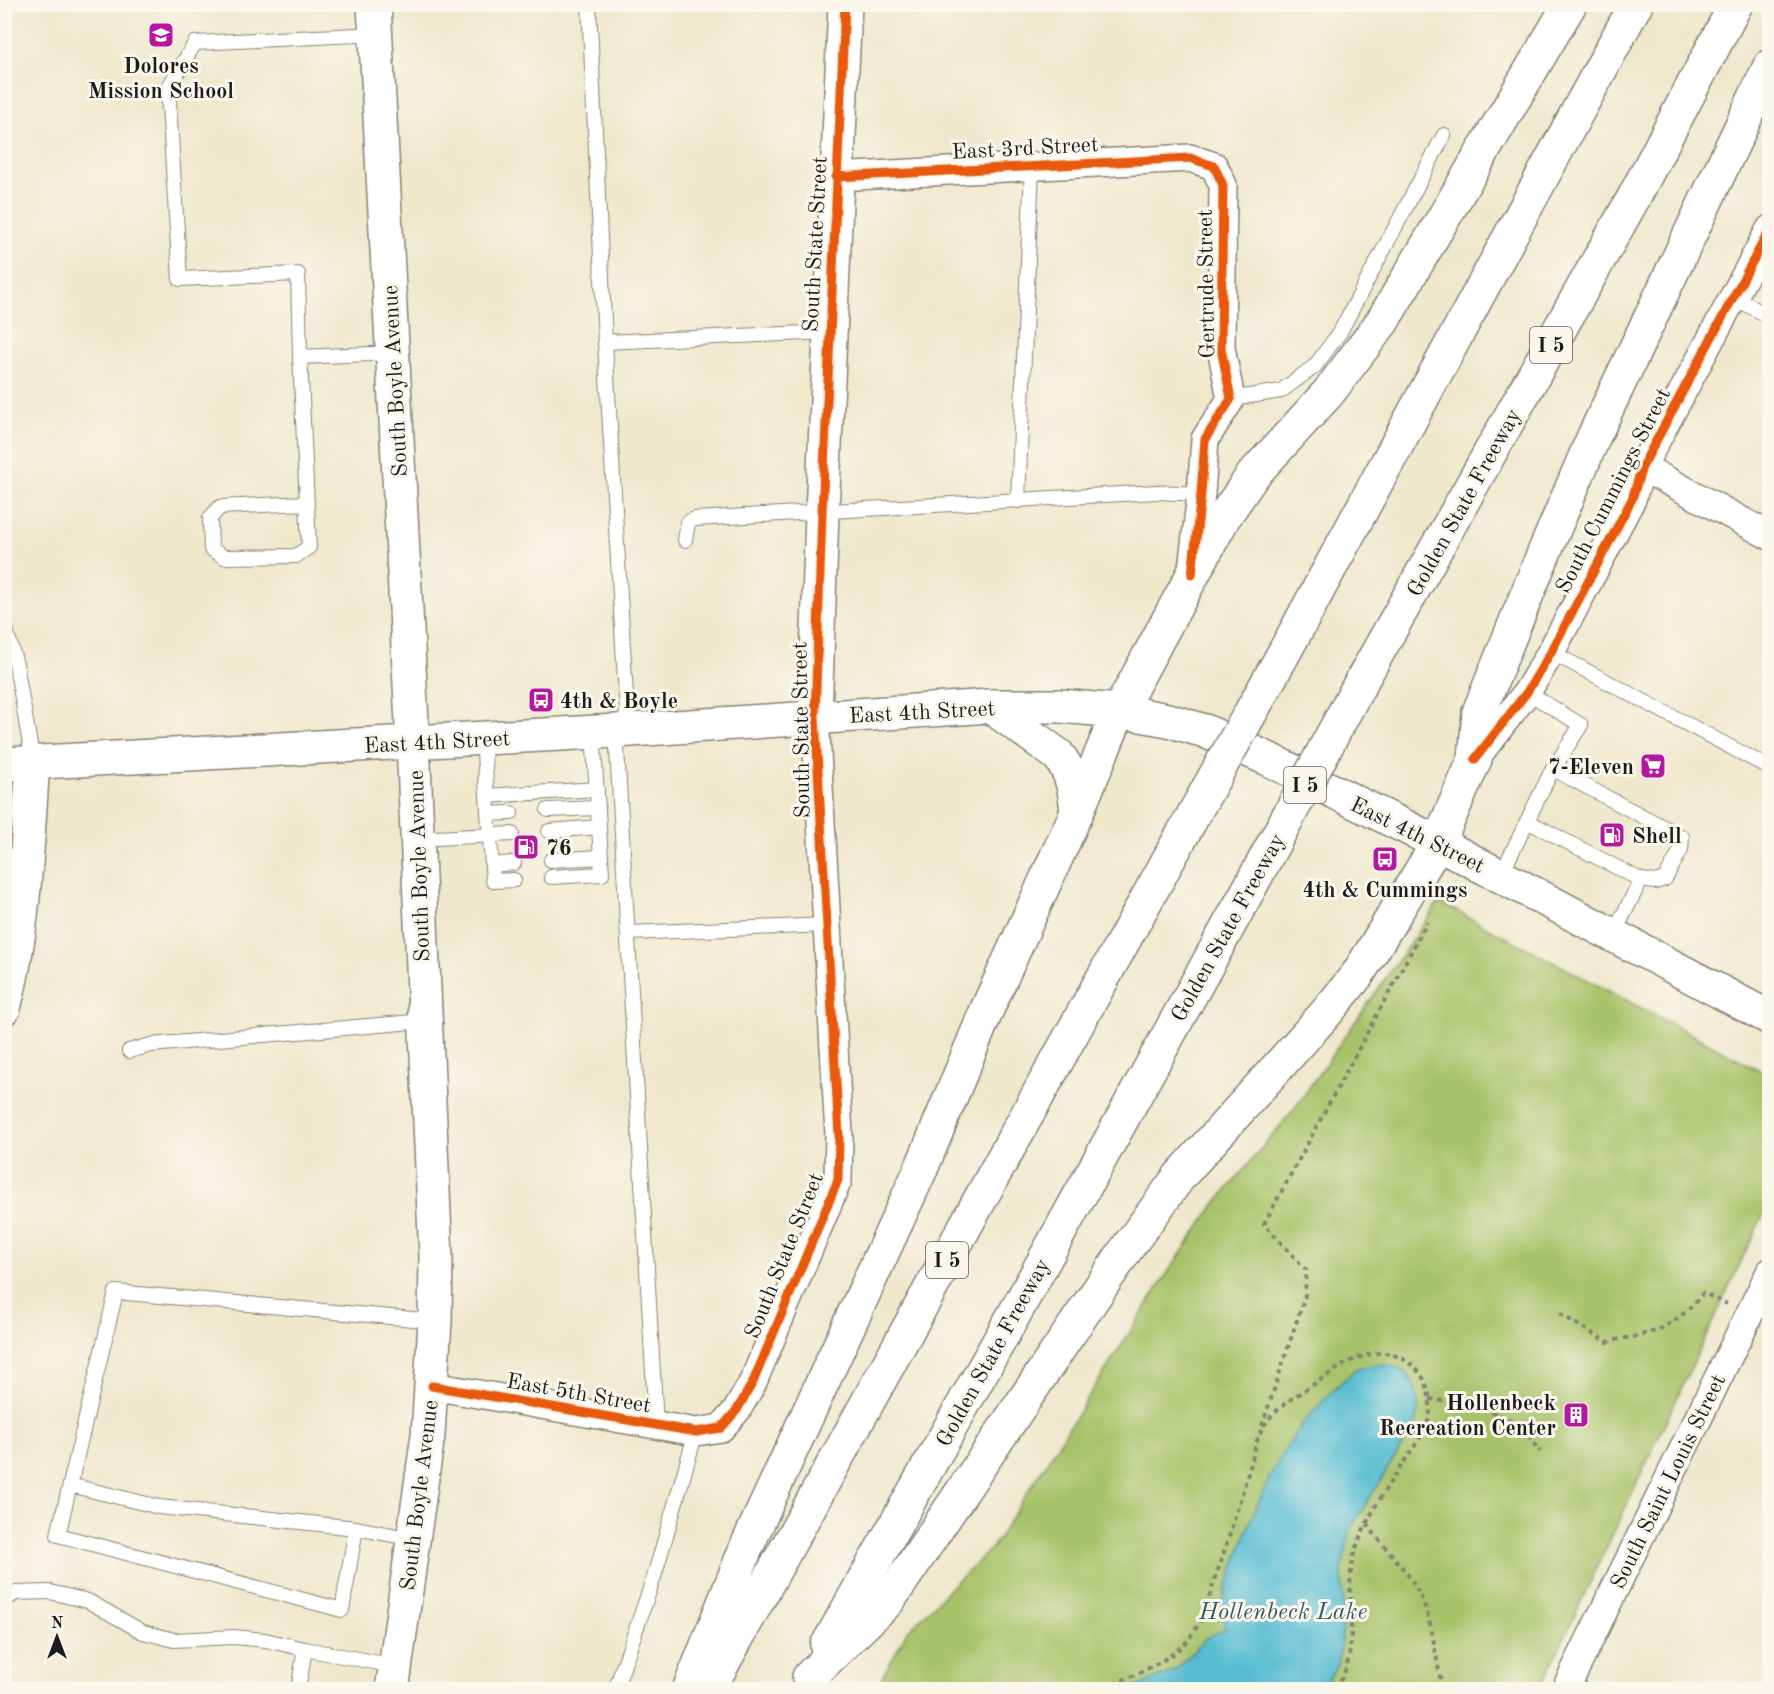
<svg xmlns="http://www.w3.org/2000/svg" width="1774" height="1694" font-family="'Old Standard TT',serif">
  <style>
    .green { fill: #a7c369; stroke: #627042; stroke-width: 1.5 }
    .water { fill: #54bcd2; stroke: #386c77; stroke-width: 1.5 }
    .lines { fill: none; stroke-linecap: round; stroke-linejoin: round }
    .service-casing { stroke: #868274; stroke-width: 16 }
    .minor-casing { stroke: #868274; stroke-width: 30 }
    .tertiary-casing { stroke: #868274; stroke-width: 36 }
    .secondary-casing { stroke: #868274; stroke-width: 36 }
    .primary-casing { stroke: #868274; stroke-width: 36 }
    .motorway-casing { stroke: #868274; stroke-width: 36 }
    .path { stroke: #868274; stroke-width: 4; stroke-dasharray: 4.5 4.5; stroke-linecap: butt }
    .service { stroke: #fff; stroke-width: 14 }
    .minor { stroke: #fff; stroke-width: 27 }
    .tertiary { stroke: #fff; stroke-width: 33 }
    .secondary { stroke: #fff; stroke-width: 33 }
    .primary { stroke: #fff; stroke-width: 33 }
    .motorway { stroke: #fff; stroke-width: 33 }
    .motorway-bridge-casing { stroke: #868274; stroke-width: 36; stroke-linecap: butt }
    .motorway-bridge { stroke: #fff; stroke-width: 33 }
    .cycleway-casing { stroke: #fbf7ec; stroke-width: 13 }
    .cycleway { stroke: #e8590c; stroke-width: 9 }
    .labels { text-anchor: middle; stroke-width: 6; stroke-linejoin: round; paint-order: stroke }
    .shield { fill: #fbf7ec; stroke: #5f5e5a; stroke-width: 1.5 }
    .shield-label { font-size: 21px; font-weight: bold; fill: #1c1c1c }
    .poi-label { font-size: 22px; font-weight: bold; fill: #1c1c1c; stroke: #fbf7ec; text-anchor: start }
    .street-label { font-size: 22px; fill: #1c1c1c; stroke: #fbf7ec }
    .water-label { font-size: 24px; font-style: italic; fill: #325c65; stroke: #fbf7ec }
  </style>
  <rect width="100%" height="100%" fill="#fbf7ec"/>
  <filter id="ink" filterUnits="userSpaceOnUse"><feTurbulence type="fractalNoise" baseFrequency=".0167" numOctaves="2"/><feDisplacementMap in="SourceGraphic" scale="12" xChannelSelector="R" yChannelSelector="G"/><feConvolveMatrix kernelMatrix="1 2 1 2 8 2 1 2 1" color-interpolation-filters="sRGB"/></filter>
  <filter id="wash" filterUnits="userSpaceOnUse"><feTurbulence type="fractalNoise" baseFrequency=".008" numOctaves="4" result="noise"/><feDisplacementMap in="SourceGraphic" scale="24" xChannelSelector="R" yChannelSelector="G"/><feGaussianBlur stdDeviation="1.35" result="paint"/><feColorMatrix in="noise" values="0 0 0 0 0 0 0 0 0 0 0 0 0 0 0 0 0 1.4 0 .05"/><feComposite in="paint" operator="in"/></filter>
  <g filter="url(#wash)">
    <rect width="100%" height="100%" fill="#f0e8cd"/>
    <!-- green -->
    <polygon class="green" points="1439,902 1769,1075 1769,1202 1540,1689 875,1690 907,1632 953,1585 992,1548 1169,1271 1216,1203 1295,1108"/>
    <!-- water -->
    <path class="water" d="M 1376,1364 C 1382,1365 1389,1365 1395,1367 C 1419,1377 1422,1404 1415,1425 L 1351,1528 L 1342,1568 L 1344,1623 L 1337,1665 L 1322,1688 L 1321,1690 L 1131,1689 L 1175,1670 L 1206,1638 L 1225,1629 L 1220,1607 L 1251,1519 L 1273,1470 L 1299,1428 L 1329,1394 L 1357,1368 Z"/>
  </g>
  <g filter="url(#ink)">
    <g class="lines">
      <!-- service casing -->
      <g class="service-casing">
        <g id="service">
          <polyline points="589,4 605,342 628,730"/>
          <polyline points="376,34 195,43 168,88 180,279 298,274 300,357 393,353"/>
          <polyline points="1733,297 1770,317"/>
          <polyline points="605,342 829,332"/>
          <polyline points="300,357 309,547 296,556 224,557 211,549 210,518 220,507 306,503"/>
          <polyline points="1231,399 1281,391 1315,366 1340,332 1444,135"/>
          <polyline points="1018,501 1032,166"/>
          <polyline points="685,540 688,522 695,519 1156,492 1201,494"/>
          <polyline points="4,623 16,664 33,762"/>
          <polyline points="1551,652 1770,768"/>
          <polyline points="616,731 656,1425"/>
          <polyline points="483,739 493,881 514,880"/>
          <polyline points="1553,769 1682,837 1681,850 1665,879 1655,882 1641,880"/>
          <polyline points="487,796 597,789"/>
          <polyline points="548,810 598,808"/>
          <polyline points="488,814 511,813"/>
          <polyline points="1527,821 1641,880 1613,935"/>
          <polyline points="549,831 599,827"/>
          <polyline points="417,839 512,834"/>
          <polyline points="551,860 601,857"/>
          <polyline points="492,865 514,863"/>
          <polyline points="1501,875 1550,774 1581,725 1527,692"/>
          <polyline points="551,877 602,874 593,732"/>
          <polyline points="628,933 827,925"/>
          <polyline points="129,1051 151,1045 425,1021"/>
          <polyline points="70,1485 159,1507 356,1528"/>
          <polyline points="413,1539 356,1528 342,1610 58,1535 116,1292 435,1321"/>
          <polyline points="4,1600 16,1593 50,1592 88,1601 143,1632 174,1640 234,1637 265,1640 305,1649"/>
          <polyline points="618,1682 654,1577 696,1432"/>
          <polyline points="298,1690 305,1649 395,1666"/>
        </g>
      </g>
      <!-- minor casing -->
      <g class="minor-casing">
        <g id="minor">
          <polyline points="836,177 1190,158 1214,166 1223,185 1221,348 1231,399 1205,439 1201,494 1192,569"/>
          <polyline points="1642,467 1770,536"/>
          <polyline points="1475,759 1527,692 1551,652 1632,499 1642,467 1770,229"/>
          <polyline points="432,1386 696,1432 721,1428 737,1410 753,1382 838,1180 839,1135 815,717"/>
          <polyline points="1565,1690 1770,1272"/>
        </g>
      </g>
      <!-- tertiary casing -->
      <g class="tertiary-casing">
        <polyline id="tertiary" points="815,717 822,513 845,4"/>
      </g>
      <!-- secondary casing -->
      <g class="secondary-casing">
        <g id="secondary">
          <polyline points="374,4 413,742 436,1258 435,1321 428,1435 392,1690"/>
          <polyline points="1438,843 1770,1018"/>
        </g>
      </g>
      <!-- primary casing -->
      <g class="primary-casing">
        <polyline id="primary" points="4,764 616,731 990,706 1060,706 1119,711 1168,720 1205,731 1268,759 1438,843 1475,759"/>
      </g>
      <!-- motorway casing -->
      <g class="motorway-casing">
        <g id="motorway">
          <polyline points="1285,651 1636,4"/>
          <polyline points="1361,682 1633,199 1736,4"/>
          <path d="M 990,706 L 1058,755 C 1072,772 1075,790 1077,812"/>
          <polyline points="1475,759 1479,712 1541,560 1594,436 1770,66"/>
          <path d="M 4,1008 C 25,929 27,845 33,763"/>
          <polyline points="827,1646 1020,1304 1249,889"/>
          <polyline points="809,1677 888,1601 1125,1251 1179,1177 1327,1012 1358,974 1438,843"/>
          <polyline points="689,1690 746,1548 921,1169 988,1007 1077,812 1119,711 1224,517 1253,475 1329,392 1382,322 1570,4"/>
          <polyline points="708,1690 1185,830"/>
        </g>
      </g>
      <!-- path -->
      <g class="path">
        <path d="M 1560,1314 L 1607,1342 C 1620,1338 1633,1338 1645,1334 C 1669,1328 1688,1312 1703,1293 L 1727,1304"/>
        <polyline points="1430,1399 1483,1407 1523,1428 1540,1452"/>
        <polyline points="1262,1426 1305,1296 1306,1270 1264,1224 1427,922"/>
        <path d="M 1367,1524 C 1382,1545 1402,1564 1415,1586 C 1434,1617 1434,1655 1443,1690"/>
        <path d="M 1097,1690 C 1124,1680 1174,1661 1191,1636 C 1203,1619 1209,1599 1215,1578 C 1228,1543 1238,1506 1249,1470 C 1253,1458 1255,1443 1261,1431 C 1272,1408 1301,1393 1322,1379 C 1341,1366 1359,1353 1383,1353 C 1402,1354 1422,1369 1427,1387 C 1430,1397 1431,1408 1429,1418 C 1425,1434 1408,1455 1399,1469 C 1382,1494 1366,1520 1356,1548 C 1340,1592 1366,1650 1334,1690"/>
      </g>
      <!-- service -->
      <use href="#service" class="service"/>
      <!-- minor -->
      <use href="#minor" class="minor"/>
      <!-- tertiary -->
      <use href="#tertiary" class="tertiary"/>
      <!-- secondary -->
      <use href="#secondary" class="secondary"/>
      <!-- primary -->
      <use href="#primary" class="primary"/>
      <!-- motorway -->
      <use href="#motorway" class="motorway"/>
      <!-- motorway-bridge casing -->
      <g class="motorway-bridge-casing">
        <g id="motorway-bridge">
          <polyline points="1185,830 1285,651"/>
          <polyline points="1249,889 1361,682"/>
        </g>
      </g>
      <!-- motorway-bridge -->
      <use href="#motorway-bridge" class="motorway-bridge"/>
      <!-- cycleway casing -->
      <g class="cycleway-casing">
        <g id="cycleway">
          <polyline points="836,177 1190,158 1214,166 1223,185 1221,348 1231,399 1205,439 1201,494 1192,575"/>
          <polyline points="1475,759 1527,692 1551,652 1632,499 1642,467 1770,229"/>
          <polyline points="432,1386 696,1432 721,1428 737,1410 753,1382 838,1180 839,1135 815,717 822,513 845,4"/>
        </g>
      </g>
      <!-- cycleway -->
      <use href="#cycleway" class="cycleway"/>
    </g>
  </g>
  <!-- icons -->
  <defs>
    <g id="school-square" transform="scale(1.35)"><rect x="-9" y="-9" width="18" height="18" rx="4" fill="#b5179e" stroke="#fbf7ec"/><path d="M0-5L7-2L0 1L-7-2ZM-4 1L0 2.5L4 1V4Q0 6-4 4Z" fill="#fff"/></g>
    <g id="bus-square" transform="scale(1.35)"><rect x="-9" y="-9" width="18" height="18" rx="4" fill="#b5179e" stroke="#fbf7ec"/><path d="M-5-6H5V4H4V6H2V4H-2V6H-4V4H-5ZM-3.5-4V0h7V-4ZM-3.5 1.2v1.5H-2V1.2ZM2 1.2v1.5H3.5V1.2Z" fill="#fff"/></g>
    <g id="supermarket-square" transform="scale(1.35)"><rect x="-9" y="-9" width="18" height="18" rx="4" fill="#b5179e" stroke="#fbf7ec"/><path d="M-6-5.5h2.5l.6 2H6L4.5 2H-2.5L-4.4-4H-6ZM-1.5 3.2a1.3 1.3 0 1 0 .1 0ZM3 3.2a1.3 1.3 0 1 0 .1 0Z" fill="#fff"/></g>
    <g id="fuel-square" transform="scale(1.35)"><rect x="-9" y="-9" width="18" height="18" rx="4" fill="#b5179e" stroke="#fbf7ec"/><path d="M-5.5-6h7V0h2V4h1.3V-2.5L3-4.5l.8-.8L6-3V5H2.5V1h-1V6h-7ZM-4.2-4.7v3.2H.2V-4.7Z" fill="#fff"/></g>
    <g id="building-square" transform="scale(1.35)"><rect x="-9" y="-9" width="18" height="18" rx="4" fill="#b5179e" stroke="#fbf7ec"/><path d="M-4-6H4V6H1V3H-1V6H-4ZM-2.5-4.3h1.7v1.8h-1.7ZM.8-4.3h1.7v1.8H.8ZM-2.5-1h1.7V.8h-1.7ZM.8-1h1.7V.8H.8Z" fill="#fff"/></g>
  </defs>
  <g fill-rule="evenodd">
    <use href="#school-square" x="161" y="35"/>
    <use href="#bus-square" x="541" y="700"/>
    <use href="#supermarket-square" x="1653" y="766"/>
    <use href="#fuel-square" x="1612" y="835"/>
    <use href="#fuel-square" x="526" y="847"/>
    <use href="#bus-square" x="1385" y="859"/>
    <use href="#building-square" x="1576" y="1415"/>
  </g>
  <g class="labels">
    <!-- shield labels -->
    <g class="shield">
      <rect x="1530" y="327" width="42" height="36" rx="4.5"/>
      <rect x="1284" y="767" width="42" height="36" rx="4.5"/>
      <rect x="926" y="1242" width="42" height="36" rx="4.5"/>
    </g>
    <g class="shield-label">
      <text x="1551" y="352">I 5</text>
      <text x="1305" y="792">I 5</text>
      <text x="947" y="1267">I 5</text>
    </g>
    <!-- poi labels -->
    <g class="poi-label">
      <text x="161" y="73" text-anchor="middle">Dolores<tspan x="161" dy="25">Mission School</tspan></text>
      <text x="560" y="708">4th &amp; Boyle</text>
      <text x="1634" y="774" text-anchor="end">7-Eleven</text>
      <text x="1632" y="843">Shell</text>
      <text x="546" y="855">76</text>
      <text x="1385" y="897" text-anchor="middle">4th &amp; Cummings</text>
      <text x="1556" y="1410" text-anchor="end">Hollenbeck<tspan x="1556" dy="25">Recreation Center</tspan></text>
    </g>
    <!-- street labels -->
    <g class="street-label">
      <text transform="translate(1025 147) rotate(-3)" y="8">East 3rd Street</text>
      <text transform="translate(814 244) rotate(-87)" y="8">South State Street</text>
      <text transform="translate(1205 284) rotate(-91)" y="8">Gertrude Street</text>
      <text transform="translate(394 381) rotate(-93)" y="8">South Boyle Avenue</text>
      <text transform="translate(1612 490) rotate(-63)" y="8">South Cummings Street</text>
      <text transform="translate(1463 502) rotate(-61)" y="8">Golden State Freeway</text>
      <text transform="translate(922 711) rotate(-3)" y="8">East 4th Street</text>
      <text transform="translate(800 730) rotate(-91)" y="8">South State Street</text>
      <text transform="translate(437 741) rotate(-3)" y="8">East 4th Street</text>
      <text transform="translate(1418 834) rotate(26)" y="8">East 4th Street</text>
      <text transform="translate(418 866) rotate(-92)" y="8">South Boyle Avenue</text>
      <text transform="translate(1227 927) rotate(-61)" y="8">Golden State Freeway</text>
      <text transform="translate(783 1255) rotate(-68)" y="8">South State Street</text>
      <text transform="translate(992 1352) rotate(-61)" y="8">Golden State Freeway</text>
      <text transform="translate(579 1392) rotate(10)" y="8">East 5th Street</text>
      <text transform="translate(1667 1481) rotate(-64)" y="8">South Saint Louis Street</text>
      <text transform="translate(418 1495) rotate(-83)" y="8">South Boyle Avenue</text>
    </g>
    <!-- water labels -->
    <g class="water-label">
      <text x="1283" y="1619">Hollenbeck Lake</text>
    </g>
  </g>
  <!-- margin -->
  <rect width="1774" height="1694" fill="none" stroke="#fbf7ec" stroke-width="24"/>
  <!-- north arrow -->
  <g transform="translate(57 1637)" stroke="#fbf7ec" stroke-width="4.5" paint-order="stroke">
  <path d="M0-4.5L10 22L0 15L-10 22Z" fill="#1c1c1c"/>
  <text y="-9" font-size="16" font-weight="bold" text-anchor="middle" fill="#1c1c1c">N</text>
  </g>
</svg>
